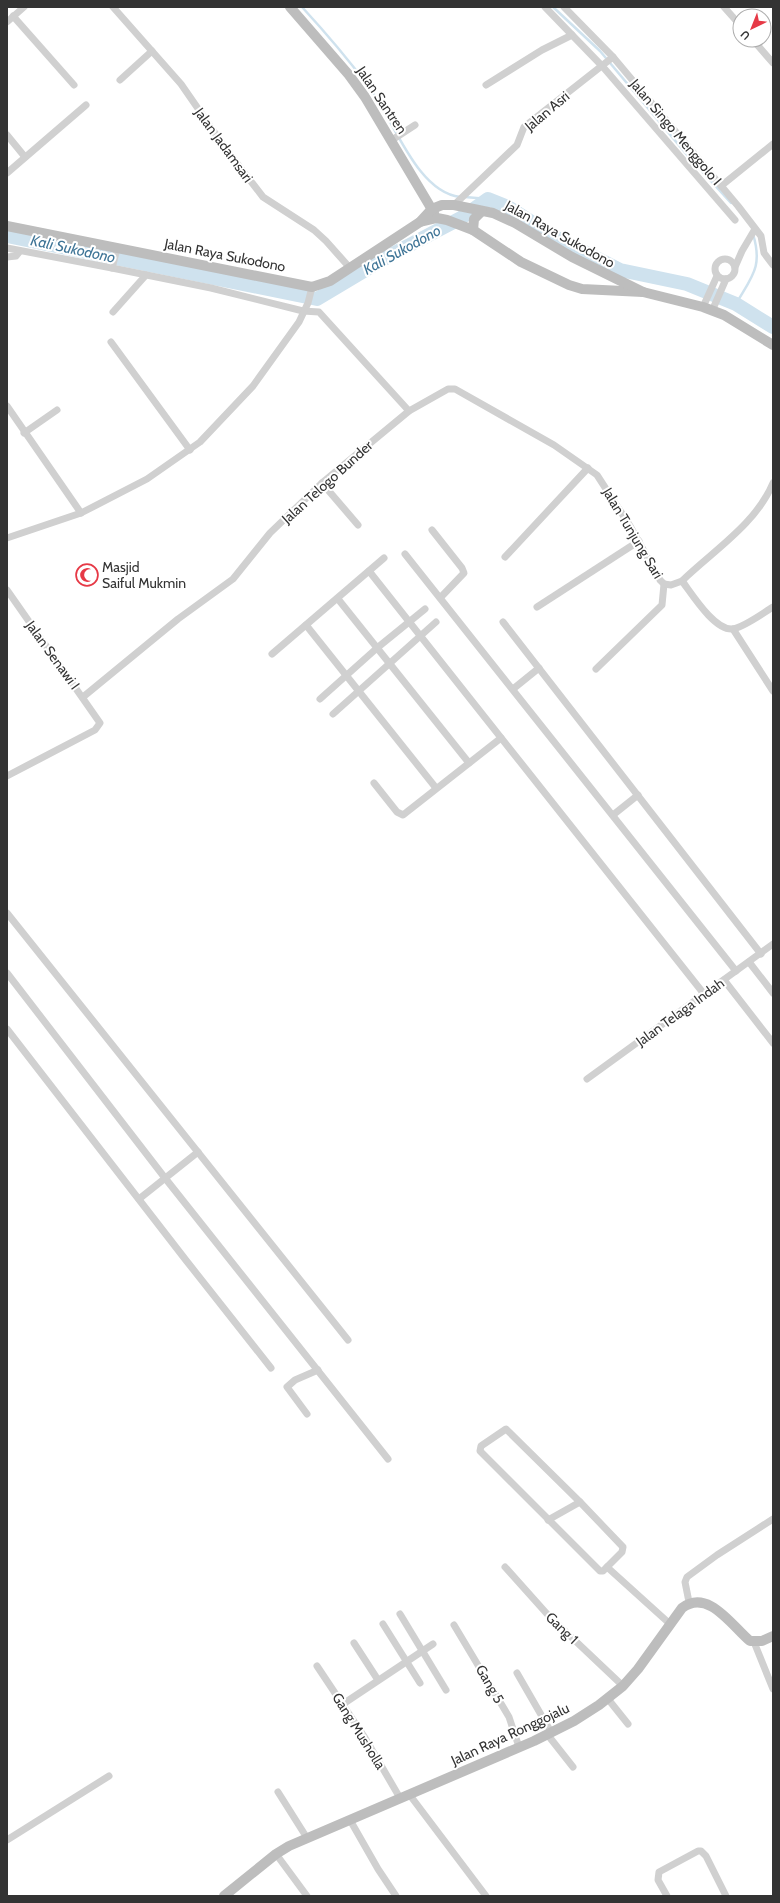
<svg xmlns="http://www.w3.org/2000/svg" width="780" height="1903" font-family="Cabin,sans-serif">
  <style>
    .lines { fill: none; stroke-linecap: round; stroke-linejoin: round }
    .stream { stroke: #cfe2ee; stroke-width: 2.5 }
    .river { stroke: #cfe2ee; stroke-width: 14 }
    .street { stroke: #d0d0d0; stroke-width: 7 }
    .secondary { stroke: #bdbdbd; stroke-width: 10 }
    .labels { text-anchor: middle; stroke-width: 4; stroke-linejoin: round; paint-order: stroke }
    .street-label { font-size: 14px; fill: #333; stroke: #fff }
    .poi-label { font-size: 14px; fill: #333; stroke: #fff; text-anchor: start }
    .water-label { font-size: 15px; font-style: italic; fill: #3f7597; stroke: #fff }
  </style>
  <rect width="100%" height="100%" fill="#fff"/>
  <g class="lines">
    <!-- stream -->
    <g class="stream">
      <path d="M 302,7 C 325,32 348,59 369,87 C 393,118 416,192 460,197"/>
      <polyline points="553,7 600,51 688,156 731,203"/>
      <polyline points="465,197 488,199"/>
      <path d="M 736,304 C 752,276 763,267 753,234"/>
    </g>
    <!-- river -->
    <polyline class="river" points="7,236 317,299 389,256 461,218 488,199 508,207 553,236 620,270 687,284 736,304 773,327"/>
    <!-- street -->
    <g class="street">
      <polyline points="113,7 181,84 226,149 263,197 314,230 326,241 350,268"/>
      <polyline points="545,7 603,67 735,220"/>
      <polyline points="564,7 613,57 738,206 761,236 764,253 773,265"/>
      <polyline points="724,7 740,25"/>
      <polyline points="13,16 74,85"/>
      <polyline points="7,22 24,7"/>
      <polyline points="753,40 773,63"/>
      <polyline points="120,80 152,51"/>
      <polyline points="486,85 542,50 572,35"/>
      <polyline points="7,135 25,157"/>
      <polyline points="392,140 415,125"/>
      <polyline points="7,173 86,105"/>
      <polyline points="721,186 773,144"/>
      <polyline points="454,205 517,145 524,127 613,57"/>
      <polyline points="7,248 112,268 211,288 303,311 319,312 409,411"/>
      <polyline points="7,257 16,256 20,251"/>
      <circle cx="725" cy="269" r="10"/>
      <polyline points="735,267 742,251 755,229"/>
      <polyline points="112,268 117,249"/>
      <polyline points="703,307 717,276"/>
      <polyline points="712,311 726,279"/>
      <polyline points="113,312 146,275"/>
      <polyline points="111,342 190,450"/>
      <polyline points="7,406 81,513"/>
      <polyline points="24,433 57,410"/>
      <polyline points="322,483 358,525"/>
      <polyline points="432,530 462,568 464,573 441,597"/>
      <polyline points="7,538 81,513 147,479 200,442 253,386 299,322 308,303 312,287"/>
      <polyline points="405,554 736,971"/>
      <polyline points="505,557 588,468"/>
      <polyline points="369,571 704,994"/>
      <path d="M 682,581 C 692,594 714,630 732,629 C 743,628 763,613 773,607"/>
      <polyline points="7,590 100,723 95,730 7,776"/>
      <polyline points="338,599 469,763"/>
      <polyline points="537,607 639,541"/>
      <polyline points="503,622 761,954"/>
      <polyline points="306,625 436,788"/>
      <polyline points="733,629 773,691"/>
      <polyline points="272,654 384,558"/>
      <polyline points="596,669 662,605 664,584"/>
      <polyline points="513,689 539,668"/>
      <path d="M 83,697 L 178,619 L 233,579 L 270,533 L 322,483 L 409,411 L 448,389 L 455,389 L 554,445 L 597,475 L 630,526 L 660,580 L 664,584 L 671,585 L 682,581 C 713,551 756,524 773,483"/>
      <polyline points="320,699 377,648 425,609"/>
      <polyline points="333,714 436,622"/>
      <polyline points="374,783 397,812 403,815 501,738"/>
      <polyline points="613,815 638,795"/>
      <polyline points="7,913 348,1340"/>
      <polyline points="749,962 773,993"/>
      <polyline points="7,973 165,1178 388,1459"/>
      <polyline points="724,980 773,1043"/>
      <polyline points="7,1029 185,1259 271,1368"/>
      <polyline points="587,1079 773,944"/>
      <polyline points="139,1199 198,1152"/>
      <polyline points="307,1414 287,1387 295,1380 318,1370"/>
      <polygon points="506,1429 580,1502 623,1547 622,1552 603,1571 600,1571 480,1451 481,1446"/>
      <polyline points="548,1520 580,1502"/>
      <polyline points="505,1567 548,1615 623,1686"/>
      <polyline points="607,1567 670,1624"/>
      <polyline points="689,1602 685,1582 687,1577 717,1555 773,1519"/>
      <polyline points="400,1614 446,1690"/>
      <polyline points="383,1624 420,1683"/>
      <polyline points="454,1625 509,1717 519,1747"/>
      <polyline points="754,1642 773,1689"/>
      <polyline points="354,1643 378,1680"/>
      <polyline points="317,1666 365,1738 400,1798"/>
      <polyline points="517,1673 551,1732"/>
      <polyline points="608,1699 628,1724"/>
      <polyline points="343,1704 433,1644"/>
      <polyline points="547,1734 573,1767"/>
      <polyline points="278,1792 307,1838"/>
      <polyline points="409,1794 486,1896"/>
      <polyline points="350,1820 378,1869 396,1896"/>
      <polyline points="7,1840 109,1776"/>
      <polyline points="276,1854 307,1896"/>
      <polyline points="667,1896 658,1880 659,1872 698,1851 701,1851 706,1856 726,1896"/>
    </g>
    <!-- secondary -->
    <g class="secondary">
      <polyline points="290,7 349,75 365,97 434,213"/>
      <polyline points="420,222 437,218 447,220 473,230 521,262 569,285 582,289 643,292 703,307 724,315 773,345"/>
      <polyline points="7,226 312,287 330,281 420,222 432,209 442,205 454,205 493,213 515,223 572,257 643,292"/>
      <polyline points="473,230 474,219 482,211"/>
      <path d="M 224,1896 L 276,1854 L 289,1846 L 534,1741 L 574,1721 L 599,1705 L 623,1686 L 638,1669 L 682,1608 C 708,1588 732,1626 750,1641 L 762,1641 L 773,1636"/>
    </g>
  </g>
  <!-- icons -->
  <defs>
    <g id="mosque-ring" transform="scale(1.15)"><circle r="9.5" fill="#fff" stroke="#e63946" stroke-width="1.5"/><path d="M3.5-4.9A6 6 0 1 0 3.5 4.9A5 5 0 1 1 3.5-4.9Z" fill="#e63946"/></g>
  </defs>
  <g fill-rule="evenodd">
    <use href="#mosque-ring" x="87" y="575"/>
  </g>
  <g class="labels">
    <!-- street labels -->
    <g class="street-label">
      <text transform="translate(382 100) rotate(56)" y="5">Jalan Santren</text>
      <text transform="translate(547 111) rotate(-40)" y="5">Jalan Asri</text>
      <text transform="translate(676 132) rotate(50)" y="5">Jalan Singo Menggolo I</text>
      <text transform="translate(224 145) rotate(54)" y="5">Jalan Jadamsari</text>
      <text transform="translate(560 234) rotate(29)" y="5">Jalan Raya Sukodono</text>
      <text transform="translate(225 255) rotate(11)" y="5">Jalan Raya Sukodono</text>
      <text transform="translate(327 482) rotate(-42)" y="5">Jalan Telogo Bunder</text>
      <text transform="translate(633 533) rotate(59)" y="5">Jalan Tunjung Sari</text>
      <text transform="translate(53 655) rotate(54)" y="5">Jalan Senawi I</text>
      <text transform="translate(680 1012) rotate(-36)" y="5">Jalan Telaga Indah</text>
      <text transform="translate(562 1628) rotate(44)" y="5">Gang 1</text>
      <text transform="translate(490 1684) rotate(60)" y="5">Gang 5</text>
      <text transform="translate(359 1731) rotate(58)" y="5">Gang Musholla</text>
      <text transform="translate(510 1734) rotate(-25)" y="5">Jalan Raya Ronggojalu</text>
    </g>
    <!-- poi labels -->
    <g class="poi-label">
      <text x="102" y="572">Masjid<tspan x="102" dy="16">Saiful Mukmin</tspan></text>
    </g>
    <!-- water labels -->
    <g class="water-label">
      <text transform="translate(73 249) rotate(12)" y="5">Kali Sukodono</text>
      <text transform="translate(402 250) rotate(-29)" y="5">Kali Sukodono</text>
    </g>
  </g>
  <!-- border -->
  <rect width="780" height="1903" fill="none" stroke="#333333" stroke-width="16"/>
  <!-- north arrow -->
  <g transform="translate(752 28) rotate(223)"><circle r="19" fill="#ffffff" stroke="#adadad"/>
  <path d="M0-3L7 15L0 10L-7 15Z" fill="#e63946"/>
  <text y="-6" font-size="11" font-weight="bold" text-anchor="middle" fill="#333333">U</text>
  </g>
</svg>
